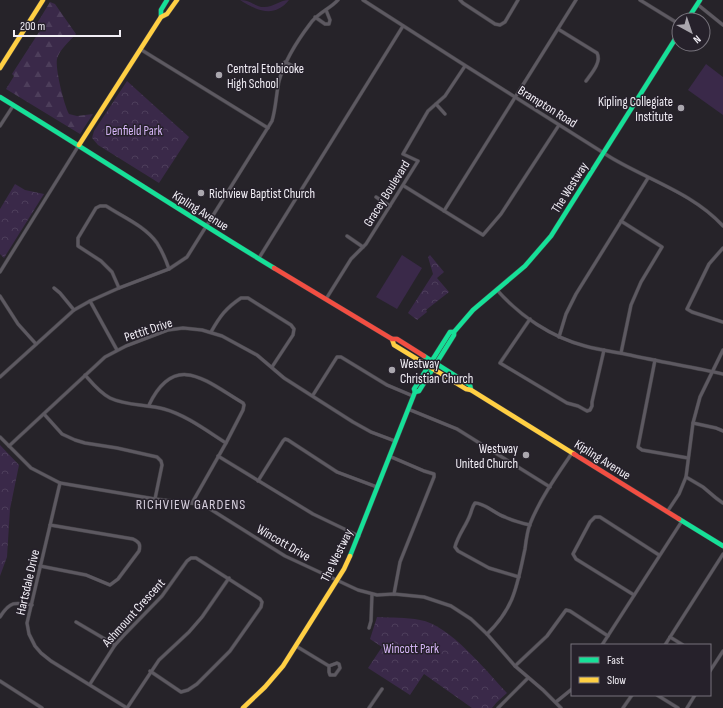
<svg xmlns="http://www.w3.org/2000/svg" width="723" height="708" font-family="'Sofia Sans Condensed',sans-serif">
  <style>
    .forest { fill: url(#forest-firs) }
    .park { fill: url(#park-crowns) }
    .garden { fill: #3a2949 }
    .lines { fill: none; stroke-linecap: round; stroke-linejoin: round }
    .street-casing { stroke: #424045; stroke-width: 4 }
    .fast-casing { stroke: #424045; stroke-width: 5.5 }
    .slow-casing { stroke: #424045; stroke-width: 5.5 }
    .jam-casing { stroke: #424045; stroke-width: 5.5 }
    .street { stroke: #5d5961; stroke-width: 3 }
    .fast { stroke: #16e098; stroke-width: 4.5 }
    .slow { stroke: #ffcf43; stroke-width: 4.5 }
    .jam { stroke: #f24e42; stroke-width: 4.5 }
    .poi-dot { fill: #aaa7ae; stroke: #26212b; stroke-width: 1.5 }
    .labels { text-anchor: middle; stroke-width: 3; stroke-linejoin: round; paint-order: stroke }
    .poi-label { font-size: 13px; fill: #f1eef5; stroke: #26212b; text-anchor: start }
    .street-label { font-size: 13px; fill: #f1eef5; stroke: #26212b }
    .park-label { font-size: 13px; fill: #d6b6f7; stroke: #26212b }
    .neighbourhood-label { font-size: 14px; letter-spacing: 1px; fill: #d5cedc; stroke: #26212b }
  </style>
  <defs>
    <pattern id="forest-firs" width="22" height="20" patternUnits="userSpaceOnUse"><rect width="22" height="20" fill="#3a2949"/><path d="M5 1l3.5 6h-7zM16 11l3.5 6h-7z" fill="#4d3e5b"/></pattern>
    <pattern id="park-crowns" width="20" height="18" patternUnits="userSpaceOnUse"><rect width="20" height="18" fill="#3a2949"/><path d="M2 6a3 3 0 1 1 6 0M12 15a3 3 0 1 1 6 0" fill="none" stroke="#4d3e5b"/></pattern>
  </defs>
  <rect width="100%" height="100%" fill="#262329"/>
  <!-- forest -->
  <path class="forest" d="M 50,2 L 55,4 L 76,34 C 70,41 59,50 57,59 C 55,68 64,105 69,114 L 77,116 L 93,114 L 80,134 L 6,89 L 14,76 L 12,74 L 41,29 L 36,25 Z"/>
  <!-- park -->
  <g class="park">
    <polygon points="127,81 189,137 159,183 98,145 92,138 94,131"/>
    <polygon points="15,184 25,190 44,194 4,258 0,254 0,209"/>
    <polygon points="430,255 444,272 437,278 449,292 426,310 427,312 417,320 408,313 433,274 428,257"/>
    <polygon points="0,445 19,465 10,509 7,557 0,576"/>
    <path d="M 377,617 C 391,618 406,617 420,620 C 449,624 487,672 507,693 L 497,702 L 492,708 L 472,708 L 424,674 L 410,695 L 368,668 L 382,647 L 370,639 Z"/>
  </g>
  <!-- garden -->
  <g class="garden">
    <path d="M 240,0 C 251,0 255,7 264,7 C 274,7 280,0 289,0 C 274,19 256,10 240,0 Z"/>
    <polygon points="706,64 723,77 723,115 688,90"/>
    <polygon points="402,255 422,268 397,309 376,297"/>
  </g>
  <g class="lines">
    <!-- street casing -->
    <g class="street-casing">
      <g id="street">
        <path d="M 363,0 C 445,53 527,105 610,157 C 648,180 693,193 723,226"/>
        <polyline points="460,0 463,3 495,24 500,25 505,22 518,0"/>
        <polyline points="640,0 679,24"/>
        <polyline points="697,4 723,25"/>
        <polyline points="315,17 325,24 329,24 330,20 326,10"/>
        <path d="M 558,29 L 597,53 C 602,62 591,74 586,81"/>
        <polyline points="140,49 268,128"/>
        <polyline points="285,62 299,69"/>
        <polyline points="436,104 445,114"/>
        <polyline points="0,126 13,106"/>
        <polyline points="404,186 483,235 501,214 559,125"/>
        <polyline points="376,197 390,206"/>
        <polyline points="444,211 576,0"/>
        <polyline points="347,236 363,247"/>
        <polyline points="723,248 709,264 687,309 692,312 723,322"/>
        <polyline points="259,258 403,26"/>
        <polyline points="0,272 79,145"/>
        <polyline points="54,288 60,293 74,310"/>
        <path d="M 119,288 L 112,272 L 101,261 L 78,246 L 78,238 L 96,208 L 100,206 L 106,206 C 123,217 145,226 157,243 C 162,251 166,260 169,269"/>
        <path d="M 497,290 C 520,316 551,337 585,346 C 600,350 615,352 630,355 C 661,362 692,367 723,374"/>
        <polyline points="0,296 18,324 36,344"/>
        <polyline points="326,299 351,259 366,244 418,161 403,154 428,111 445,96 465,66"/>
        <polyline points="90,301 117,350"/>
        <polyline points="530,319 500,363 567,403 578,406 587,411 590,410 592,406 592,402 604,350"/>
        <path d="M 211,332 C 220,316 226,308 241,298 L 248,298 L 291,325 L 294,329 L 293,335 L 272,367"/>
        <polyline points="559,337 566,314 576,294 648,178"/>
        <polyline points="621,353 631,305 641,282 662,247 621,221"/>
        <polyline points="655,360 638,447 642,450 688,458"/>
        <path d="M 85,375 C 92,383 100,393 110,398 C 126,406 147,404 164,409 C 186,415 207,431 226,443"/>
        <path d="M 0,377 L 74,310 L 90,301 L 119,288 L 169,269 L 187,257 L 272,121 C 276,108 276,95 279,81 C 285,60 297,41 310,24 C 317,13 330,9 338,0"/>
        <polyline points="313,395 337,357 341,357 387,385 413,396"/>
        <path d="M 149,405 C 175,351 206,381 243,403 L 244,405 L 243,410 L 226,443 L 192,503"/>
        <polyline points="408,409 457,429 550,487"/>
        <polyline points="44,414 62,434 75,440 85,443 117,448 157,457 161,461 162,465 155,499"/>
        <polyline points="693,423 716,428 723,431"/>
        <polyline points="0,437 31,468 60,483 155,499 198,504 207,507 285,556 358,590 377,595 394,594 424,597 451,606 471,619 487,634 515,666 543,690 561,708"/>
        <polyline points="9,446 105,357 126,346 168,330 183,328 202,330 222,336 257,355 284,378 353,422 371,432 395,441"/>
        <polyline points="218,456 313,514 359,536"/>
        <polyline points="389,456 424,471 434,474 434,477 400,562 394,594"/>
        <polyline points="686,477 703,487 716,498 723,503"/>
        <polyline points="258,481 283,441 285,439 288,440 337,472 377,487"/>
        <polyline points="60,483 27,623 29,634 35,646 41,653 51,661 127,708"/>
        <polyline points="667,512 679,494 686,477 693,423 700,397 723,350"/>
        <path d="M 40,566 L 86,575 L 110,585 L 118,579 L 139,551 C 141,544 139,542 133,539 L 50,525"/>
        <path d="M 519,577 L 489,568 L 458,551 L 455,547 C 458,535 466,526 470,515 C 472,510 472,507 475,503 C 485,503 495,514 505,517 C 513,521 521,523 530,525"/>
        <polyline points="634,595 576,559 573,554 590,522 595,517 600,517 659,555"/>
        <path d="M 0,617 C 10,601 15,602 32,605"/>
        <polyline points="76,622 115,645"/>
        <polyline points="369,628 371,621 372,594"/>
        <path d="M 487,634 C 515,607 517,585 525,549 C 526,541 527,532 530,524 C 540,499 557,475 572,453"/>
        <polyline points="670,637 683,645"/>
        <polyline points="602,645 682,521"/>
        <polyline points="665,645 723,554"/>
        <polyline points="296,646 329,666 329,672 330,675 335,675 340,668 339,664 337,663 329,666"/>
        <polyline points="515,666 547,636 566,610 570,611 608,636"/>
        <polyline points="710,671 723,651"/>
        <polyline points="0,681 42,708"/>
        <polyline points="90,684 115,645 125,634 162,596 187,561 191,558 196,558 260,599 262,602 261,607 230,651 197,684 188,690 181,692 150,671"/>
        <polyline points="657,695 678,708"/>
        <polyline points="556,702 572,689"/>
        <polyline points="127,708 159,660 189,632 202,617 229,578"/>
        <polyline points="369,708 382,689"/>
        <polyline points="498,708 528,678"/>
        <polyline points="623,708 632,695"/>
        <polyline points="687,708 695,695"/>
      </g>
    </g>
    <!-- fast casing -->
    <g class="fast-casing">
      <g id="fast">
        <polyline points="161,17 161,10 167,0"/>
        <polyline points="687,20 700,0"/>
        <path d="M 0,97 C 92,153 182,212 274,268"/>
        <polyline points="424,356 470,385 471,390"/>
        <polyline points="415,392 419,391 454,335 454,332 473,310 525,266 551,236 679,33"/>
        <polyline points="679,519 723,546"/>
        <polyline points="350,556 415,392 414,389 450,332 454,332"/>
      </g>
    </g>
    <!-- slow casing -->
    <g class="slow-casing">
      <g id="slow">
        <polyline points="0,68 43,0"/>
        <polyline points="79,145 161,17 167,14 177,0"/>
        <polyline points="392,339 394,345 466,389 471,390 574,454"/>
        <polyline points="243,708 265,687 283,666 344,569 350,556"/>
      </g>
    </g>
    <!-- jam casing -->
    <g class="jam-casing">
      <g id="jam">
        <polyline points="274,268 392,339 397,339 424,356"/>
        <polyline points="574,454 679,519"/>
      </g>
    </g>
    <!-- street -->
    <use href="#street" class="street"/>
    <!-- fast -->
    <use href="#fast" class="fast"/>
    <!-- slow -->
    <use href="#slow" class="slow"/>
    <!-- jam -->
    <use href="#jam" class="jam"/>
  </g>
  <!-- markers -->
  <g class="poi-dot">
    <circle cx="219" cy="75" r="4"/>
    <circle cx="681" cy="108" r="4"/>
    <circle cx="201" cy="193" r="4"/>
    <circle cx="392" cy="370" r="4"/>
    <circle cx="526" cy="455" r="4"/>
  </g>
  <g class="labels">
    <!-- poi labels -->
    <g class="poi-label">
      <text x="227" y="73">Central Etobicoke<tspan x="227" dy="15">High School</tspan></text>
      <text x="673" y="106" text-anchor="end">Kipling Collegiate<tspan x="673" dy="15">Institute</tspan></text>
      <text x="209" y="198">Richview Baptist Church</text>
      <text x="400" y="368">Westway<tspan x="400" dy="15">Christian Church</tspan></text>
      <text x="518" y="453" text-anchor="end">Westway<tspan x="518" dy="15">United Church</tspan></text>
    </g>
    <!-- street labels -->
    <g class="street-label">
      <text transform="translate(548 106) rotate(32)" y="5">Brampton Road</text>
      <text transform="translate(569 187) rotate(-58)" y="5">The Westway</text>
      <text transform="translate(386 193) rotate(-58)" y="5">Gracey Boulevard</text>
      <text transform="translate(201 210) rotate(32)" y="5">Kipling Avenue</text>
      <text transform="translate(148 329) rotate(-18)" y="5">Pettit Drive</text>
      <text transform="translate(603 459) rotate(32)" y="5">Kipling Avenue</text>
      <text transform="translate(284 542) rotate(30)" y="5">Wincott Drive</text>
      <text transform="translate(336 555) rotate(-64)" y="5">The Westway</text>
      <text transform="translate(27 582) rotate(-77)" y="5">Hartsdale Drive</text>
      <text transform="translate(133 612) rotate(-48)" y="5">Ashmount Crescent</text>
    </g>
    <!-- park labels -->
    <g class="park-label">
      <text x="134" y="135">Denfield Park</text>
      <text x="411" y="653">Wincott Park</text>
    </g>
    <!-- neighbourhood labels -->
    <g class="neighbourhood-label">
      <text x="191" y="509">RICHVIEW GARDENS</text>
    </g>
  </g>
  <!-- legend -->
  <rect x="571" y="644" width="140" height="52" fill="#26212b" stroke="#77737c"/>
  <rect x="579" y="657" width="20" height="6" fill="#16e098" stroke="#77737c"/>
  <text x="607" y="664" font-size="12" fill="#f1eef5">Fast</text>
  <rect x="579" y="677" width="20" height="6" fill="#ffcf43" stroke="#77737c"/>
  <text x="607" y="684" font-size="12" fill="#f1eef5">Slow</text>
  <!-- north arrow -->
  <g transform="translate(691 32) rotate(140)"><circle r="19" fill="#26212b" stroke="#77737c"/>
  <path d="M0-3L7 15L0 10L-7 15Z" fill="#aaa7ae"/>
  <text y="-6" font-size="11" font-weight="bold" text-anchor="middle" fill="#f1eef5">N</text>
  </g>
  <!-- scale -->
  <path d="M14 30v6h106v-6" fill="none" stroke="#f1eef5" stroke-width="2"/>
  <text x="20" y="30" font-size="12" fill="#f1eef5" stroke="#26212b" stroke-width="3" paint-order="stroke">200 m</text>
</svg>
